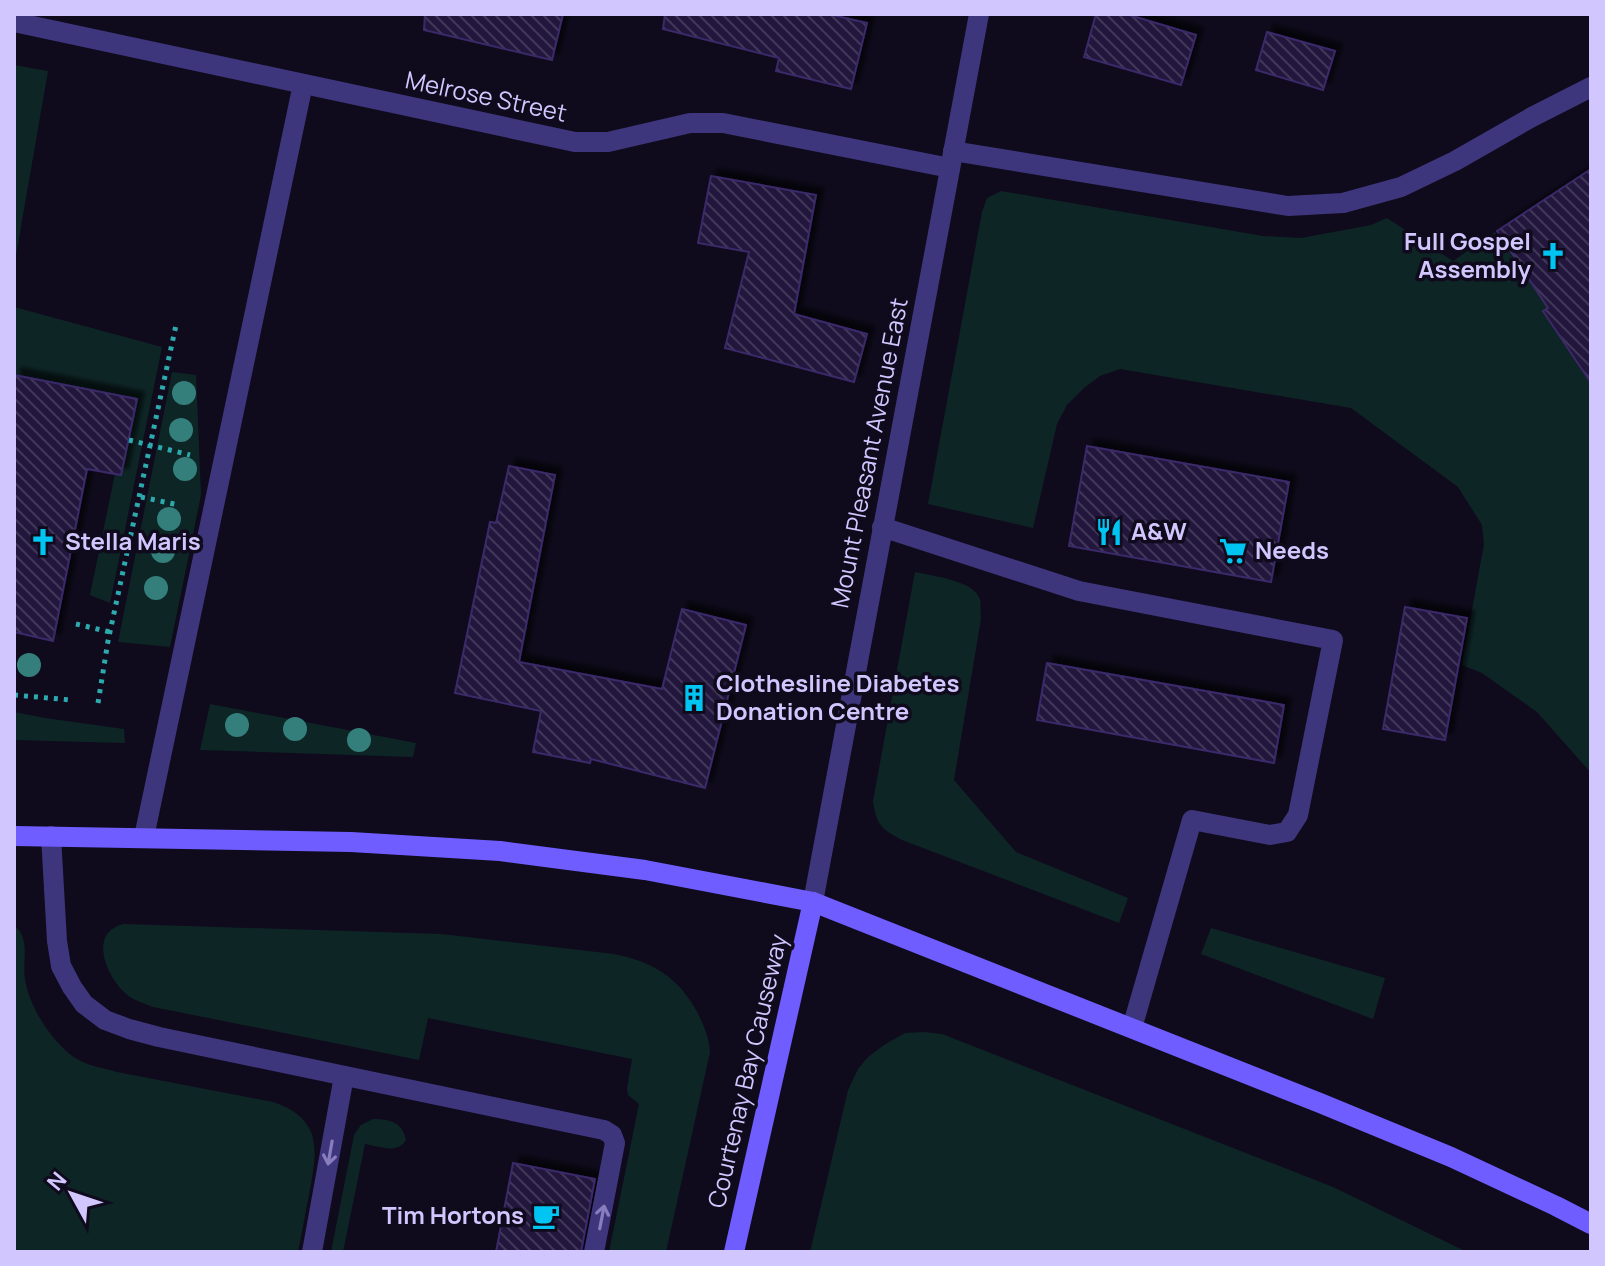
<svg xmlns="http://www.w3.org/2000/svg" width="1605" height="1266" font-family="Manrope,sans-serif">
  <style>
    .grass { fill: #0e2526 }
    .building { fill: url(#building-back-hatch); stroke: #3b2969; stroke-width: 2; filter: url(#shadow) }
    .lines { fill: none; stroke-linecap: round; stroke-linejoin: round }
    .path { stroke: #2caaae; stroke-width: 5; stroke-dasharray: 4 6; stroke-linecap: butt }
    .service { stroke: #3e367c; stroke-width: 20 }
    .minor { stroke: #3e367c; stroke-width: 20 }
    .tertiary { stroke: #3e367c; stroke-width: 20 }
    .secondary { stroke: #6f5dff; stroke-width: 20 }
    .tree { fill: #347f7b }
    .oneway { stroke: #887ebe }
    .labels { text-anchor: middle; stroke-width: 7; stroke-linejoin: round; paint-order: stroke }
    .street-label { font-size: 24px; fill: #d2c6ff; stroke: #0f0b1c }
    .poi-label { font-size: 24px; font-weight: bold; fill: #d2c6ff; stroke: #0f0b1c; text-anchor: start }
  </style>
  <defs>
    <pattern id="building-back-hatch" width="6" height="6" patternUnits="userSpaceOnUse" patternTransform="scale(2)"><rect width="6" height="6" fill="#22173d"/><path d="M-1 5l2 2M0 0l6 6M5-1l2 2" fill="none" stroke="#41375a"/></pattern>
    <filter id="shadow"><feDropShadow dx="7" dy="-7" stdDeviation="2" flood-color="#0009"/></filter>
  </defs>
  <rect width="100%" height="100%" fill="#0f0b1c"/>
  <!-- grass -->
  <g class="grass">
    <polygon points="14,65 48,71 14,267"/>
    <polygon points="1001,191 1263,236 1301,238 1371,225 1387,218 1453,261 1495,232 1535,289 1559,300 1543,311 1591,385 1591,773 1537,712 1482,673 1462,665 1484,544 1482,525 1458,487 1351,408 1120,369 1100,376 1084,388 1067,405 1057,424 1033,528 928,504 982,212 987,198"/>
    <polygon points="14,307 162,347 110,603 90,595 115,474 121,474 137,399 14,376"/>
    <polygon points="172,372 196,375 201,495 170,647 118,642"/>
    <path d="M 915,572 C 932,576 973,580 980,599 C 981,604 980,613 981,619 L 954,780 L 1016,852 L 1128,898 L 1119,923 L 902,840 C 881,829 876,824 873,801 Z"/>
    <polygon points="210,704 416,743 413,757 200,750"/>
    <polygon points="14,712 45,718 124,729 125,743 14,740"/>
    <path d="M 124,924 L 441,934 L 614,954 C 651,961 678,977 696,1010 C 703,1023 709,1037 710,1052 L 666,1252 L 609,1252 L 639,1104 L 628,1095 L 627,1088 L 632,1059 L 428,1018 L 419,1060 L 153,1007 C 143,1003 132,1000 124,992 C 106,975 88,932 124,924 Z"/>
    <path d="M 14,926 C 31,937 22,962 25,979 C 29,1007 52,1042 75,1058 C 88,1066 104,1068 117,1072 L 273,1102 C 324,1119 317,1152 309,1195 C 305,1214 302,1233 298,1252 L 14,1252 Z"/>
    <polygon points="1211,928 1385,978 1373,1019 1201,954"/>
    <polygon points="924,1032 942,1034 1333,1187 1467,1252 810,1252 848,1090 858,1069 868,1057 884,1045 905,1033"/>
    <path d="M 373,1119 C 389,1119 403,1122 406,1140 C 397,1155 380,1146 365,1144 L 343,1252 L 331,1252 L 354,1135 L 361,1125 Z"/>
  </g>
  <!-- building -->
  <g class="building">
    <polygon points="425,14 563,14 552,60 424,30"/>
    <polygon points="665,14 828,14 867,23 851,89 776,71 779,58 663,29"/>
    <polygon points="1096,14 1126,14 1196,35 1181,85 1084,57"/>
    <polygon points="1267,32 1335,51 1323,90 1256,70"/>
    <polygon points="1591,169 1591,383 1543,311 1548,308 1497,231"/>
    <polygon points="711,176 816,195 794,314 867,334 854,382 725,348 749,252 698,243"/>
    <polygon points="14,375 137,399 121,475 87,469 53,641 14,632"/>
    <polygon points="1087,446 1289,482 1271,582 1069,546"/>
    <polygon points="509,466 555,475 519,662 662,689 682,609 746,625 705,788 591,759 590,763 533,752 541,711 455,693 490,522 496,523"/>
    <polygon points="1405,607 1467,618 1445,740 1383,729"/>
    <polygon points="1047,663 1284,705 1274,763 1037,720"/>
    <polygon points="513,1163 595,1179 581,1252 496,1252"/>
  </g>
  <g class="lines">
    <!-- path -->
    <g class="path">
      <polyline points="129,440 190,455"/>
      <polyline points="141,497 179,505"/>
      <polyline points="76,624 110,632"/>
      <polyline points="14,695 71,700"/>
      <polyline points="98,703 108,641 176,325"/>
    </g>
    <!-- service -->
    <g class="service">
      <polyline points="953,151 1288,206 1343,203 1401,187 1455,161 1532,117 1591,87"/>
      <polyline points="882,527 1079,591 1333,640 1298,815 1287,832 1270,835 1192,820 1132,1028"/>
      <polyline points="51,836 57,941 61,966 72,987 84,1004 105,1020 129,1029 159,1037 604,1130 612,1135 615,1143 594,1252"/>
      <polyline points="144,837 303,84"/>
      <polyline points="312,1252 344,1076"/>
    </g>
    <!-- minor -->
    <polyline class="minor" points="14,22 575,142 608,142 690,123 723,123 950,168"/>
    <!-- tertiary -->
    <polyline class="tertiary" points="813,902 979,14"/>
    <!-- secondary -->
    <g class="secondary">
      <polyline points="14,836 351,842 500,851 645,870 813,902 1320,1103 1451,1157 1556,1206 1591,1224"/>
      <polyline points="734,1252 813,902"/>
    </g>
  </g>
  <!-- trees -->
  <g class="tree">
    <circle cx="184" cy="393" r="12"/>
    <circle cx="181" cy="430" r="12"/>
    <circle cx="185" cy="469" r="12"/>
    <circle cx="169" cy="519" r="12"/>
    <circle cx="163" cy="551" r="12"/>
    <circle cx="156" cy="588" r="12"/>
    <circle cx="29" cy="665" r="12"/>
    <circle cx="237" cy="725" r="12"/>
    <circle cx="295" cy="729" r="12"/>
    <circle cx="359" cy="740" r="12"/>
  </g>
  <!-- one-way arrows -->
  <defs><path id="oneway-shaft" d="M-6 0H5M1.5-3L5.5 0L1.5 3" fill="none" stroke-width="1.6" stroke-linecap="round" stroke-linejoin="round" transform="scale(2)"/></defs>
  <g class="oneway">
    <use href="#oneway-shaft" transform="translate(330 1153) rotate(100)"/>
    <use href="#oneway-shaft" transform="translate(602 1217) rotate(-79)"/>
  </g>
  <!-- icons -->
  <defs>
    <g id="church-bare" transform="scale(2.16)"><path d="M-1.2-6h2.4v3.5h3.3v2.4h-3.3V6h-2.4V-.1h-3.3v-2.4h3.3Z" fill="#00c4f1" stroke="#0f0b1c" stroke-width="2.5" paint-order="stroke"/></g>
    <g id="restaurant-bare" transform="scale(2.16)"><path d="M-5-6h1v4h1v-4h1v4h1v-4h1v5L-1.5 .5V6h-2V.5L-5-1ZM5-6V6H3V1.5H1.5Q1.5-4 5-6Z" fill="#00c4f1" stroke="#0f0b1c" stroke-width="2.5" paint-order="stroke"/></g>
    <g id="supermarket-bare" transform="scale(2.16)"><path d="M-6-5.5h2.5l.6 2H6L4.5 2H-2.5L-4.4-4H-6ZM-1.5 3.2a1.3 1.3 0 1 0 .1 0ZM3 3.2a1.3 1.3 0 1 0 .1 0Z" fill="#00c4f1" stroke="#0f0b1c" stroke-width="2.5" paint-order="stroke"/></g>
    <g id="building-bare" transform="scale(2.16)"><path d="M-4-6H4V6H1V3H-1V6H-4ZM-2.5-4.3h1.7v1.8h-1.7ZM.8-4.3h1.7v1.8H.8ZM-2.5-1h1.7V.8h-1.7ZM.8-1h1.7V.8H.8Z" fill="#00c4f1" stroke="#0f0b1c" stroke-width="2.5" paint-order="stroke"/></g>
    <g id="cafe-bare" transform="scale(2.16)"><path d="M-5.5-4.5H6V0H3Q3 3.5 0 3.5H-2.5Q-5.5 3.5-5.5 0ZM3-3.2v2h1.7v-2ZM-6 4.5H4V6H-6Z" fill="#00c4f1" stroke="#0f0b1c" stroke-width="2.5" paint-order="stroke"/></g>
  </defs>
  <g fill-rule="evenodd">
    <use href="#church-bare" x="1553" y="256"/>
    <use href="#restaurant-bare" x="1109" y="532"/>
    <use href="#church-bare" x="43" y="542"/>
    <use href="#supermarket-bare" x="1233" y="551"/>
    <use href="#building-bare" x="694" y="698"/>
    <use href="#cafe-bare" x="546" y="1216"/>
  </g>
  <g class="labels">
    <!-- street labels -->
    <g class="street-label">
      <text transform="translate(486 97) rotate(12)" y="8">Melrose Street</text>
      <text transform="translate(870 453) rotate(-79)" y="8">Mount Pleasant Avenue East</text>
      <text transform="translate(748 1071) rotate(-77)" y="8">Courtenay Bay Causeway</text>
    </g>
    <!-- poi labels -->
    <g class="poi-label">
      <text x="1531" y="250" text-anchor="end">Full Gospel<tspan x="1531" dy="28">Assembly</tspan></text>
      <text x="1131" y="540">A&amp;W</text>
      <text x="65" y="550">Stella Maris</text>
      <text x="1255" y="559">Needs</text>
      <text x="716" y="692">Clothesline Diabetes<tspan x="716" dy="28">Donation Centre</tspan></text>
      <text x="524" y="1224" text-anchor="end">Tim Hortons</text>
    </g>
  </g>
  <!-- border -->
  <rect width="1605" height="1266" fill="none" stroke="#d2c6ff" stroke-width="32"/>
  <!-- north arrow -->
  <g transform="translate(72 1194) rotate(310)" stroke="#0f0b1c" stroke-width="6" paint-order="stroke">
  <path d="M0-6L14 30L0 20L-14 30Z" fill="#d2c6ff"/>
  <text y="-12" font-size="22" font-weight="bold" text-anchor="middle" fill="#d2c6ff">N</text>
  </g>
</svg>
